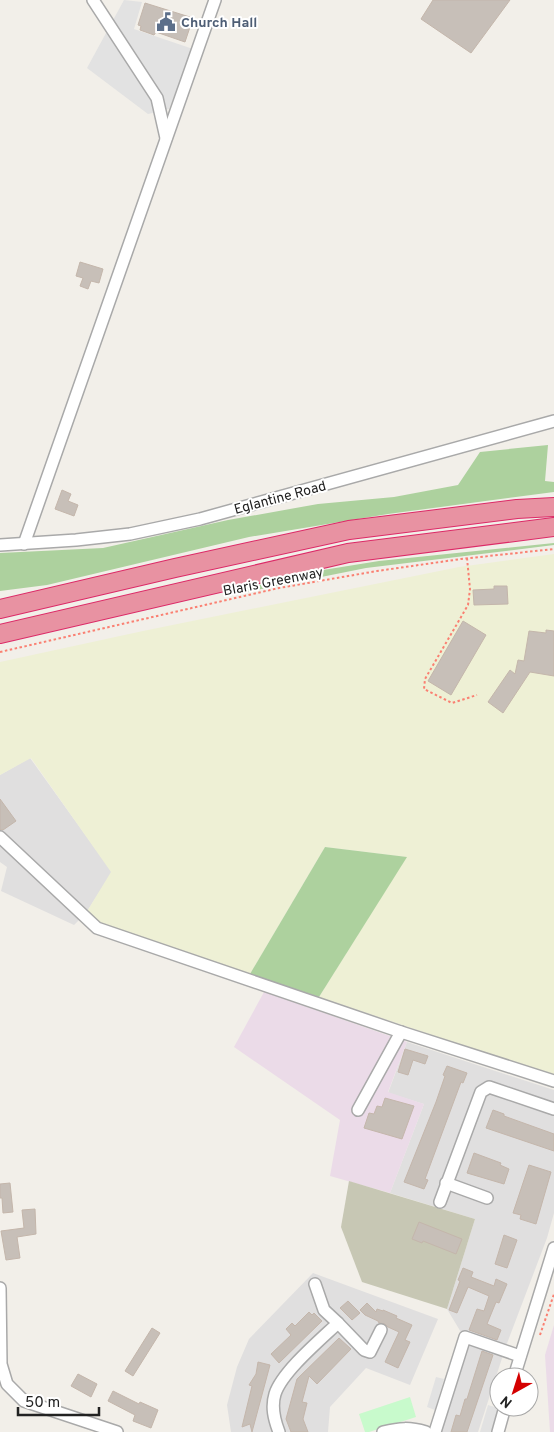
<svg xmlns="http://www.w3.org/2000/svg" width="554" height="1432" font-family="Overpass,sans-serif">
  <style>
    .residential { fill: #e0dfdf }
    .industrial { fill: #ebdbe8 }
    .construction { fill: #c7c7b4 }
    .farmland { fill: #eef0d5 }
    .forest { fill: #add19e }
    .park { fill: #c8facc }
    .parking { fill: #e2e2e2 }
    .building { fill: #c7bfb8; stroke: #c4b6ab }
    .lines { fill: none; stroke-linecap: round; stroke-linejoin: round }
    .minor-casing { stroke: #a9a9a9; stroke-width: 14 }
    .highway-casing { stroke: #dc2a67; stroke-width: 20 }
    .path { stroke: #fa8072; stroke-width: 2; stroke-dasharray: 2.5 2.5; stroke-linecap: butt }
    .minor { stroke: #fff; stroke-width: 11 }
    .highway { stroke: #e892a2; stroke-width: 18 }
    .labels { text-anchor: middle; stroke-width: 4; stroke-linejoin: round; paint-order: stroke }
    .service-label { font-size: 14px; font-weight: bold; fill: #4e5e75; stroke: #fff; text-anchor: start }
    .street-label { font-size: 14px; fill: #222; stroke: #fff }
  </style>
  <rect width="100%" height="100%" fill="#f2efe9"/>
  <!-- residential -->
  <g class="residential">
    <polygon points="30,758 112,872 86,913 74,925 1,891 7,867 0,862 0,775"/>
    <polygon points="407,1042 554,1090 554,1213 547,1238 506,1346 478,1432 439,1432 468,1344 447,1309 475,1219 390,1193 424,1104 388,1093"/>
    <polygon points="313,1273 438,1319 410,1385 366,1368 330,1407 328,1432 231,1432 227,1405 237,1367 249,1339"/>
  </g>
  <!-- industrial -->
  <g class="industrial">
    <polygon points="264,992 407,1042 388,1092 424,1104 390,1193 330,1176 340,1120 234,1047"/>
    <polygon points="554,1325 554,1432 550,1432 545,1355"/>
  </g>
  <!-- construction -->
  <polygon class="construction" points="349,1181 475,1219 447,1309 362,1282 341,1227"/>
  <!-- farmland -->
  <polygon class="farmland" points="554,554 554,1076 319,997 406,857 325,847 250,974 97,923 86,913 111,872 31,758 0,775 0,662 143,631 459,567"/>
  <!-- forest -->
  <g class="forest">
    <polygon points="548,445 545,481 554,482 554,492 388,514 249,537 47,585 0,591 0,553 103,548 228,520 318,504 394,497 458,485 480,452"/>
    <polygon points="554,543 554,545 366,568 237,594 237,590 323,570 379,561"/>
    <polygon points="325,847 407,857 319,997 250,974"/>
  </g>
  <!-- park -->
  <polygon class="park" points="410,1397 416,1417 369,1432 365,1432 359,1414"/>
  <!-- parking -->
  <g class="parking">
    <polygon points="124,0 142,2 134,29 193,49 169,109 148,114 87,68"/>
    <polygon points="436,1377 444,1379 435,1410 427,1407"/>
    <polygon points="488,1405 498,1408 491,1432 480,1432"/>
  </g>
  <!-- building -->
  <g class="building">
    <polygon points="433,0 510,0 471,53 421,19"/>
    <polygon points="145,3 193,18 185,42 156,32 154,35 140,30 141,26 138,25"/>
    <polygon points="80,262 103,269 99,283 91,281 88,289 80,286 83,278 76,276"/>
    <polygon points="62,490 71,494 68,501 78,505 74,516 55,509"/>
    <polygon points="494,586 507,586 508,604 474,605 473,590 494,589"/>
    <polygon points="463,621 486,635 451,695 428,681"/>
    <polygon points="546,630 554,631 554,676 530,672 503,713 488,702 510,670 515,674 518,660 524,661 529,631 546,633"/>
    <polygon points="0,799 16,821 3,830 0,830"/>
    <polygon points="405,1049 428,1056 425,1064 413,1060 408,1075 398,1072"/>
    <polygon points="447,1066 467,1073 463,1083 461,1082 425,1179 428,1180 424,1189 404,1182 436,1102 445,1076 443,1075"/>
    <polygon points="385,1098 414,1106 402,1139 364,1128 369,1113 374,1114 377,1106 382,1107"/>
    <polygon points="493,1110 504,1114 504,1116 554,1134 554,1151 486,1128"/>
    <polygon points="474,1153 501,1163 500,1165 509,1169 504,1184 467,1173"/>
    <polygon points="529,1165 551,1172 536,1224 520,1219 521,1215 513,1213"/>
    <polygon points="10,1183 13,1212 3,1213 2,1198 0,1198 0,1184"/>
    <polygon points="35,1209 36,1234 17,1237 20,1258 6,1260 1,1231 24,1228 22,1210"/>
    <polygon points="419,1222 462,1239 456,1254 423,1241 422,1243 412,1239"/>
    <polygon points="504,1235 517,1240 507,1268 495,1264"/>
    <polygon points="463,1268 473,1272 471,1277 494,1286 496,1279 507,1284 499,1303 496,1302 487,1324 501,1330 497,1340 469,1330 477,1309 484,1311 489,1296 468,1287 457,1313 449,1310 460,1281 458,1280"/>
    <polygon points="348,1301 360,1313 352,1320 340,1308"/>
    <polygon points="367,1303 376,1312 377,1309 383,1311 383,1310 397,1316 396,1318 412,1325 405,1340 410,1342 398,1368 385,1362 399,1332 388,1327 385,1324 379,1323 378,1321 365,1315 360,1310"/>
    <polygon points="309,1312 312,1315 314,1313 322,1321 279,1363 271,1354 291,1335 286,1329 292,1323 295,1326"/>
    <polygon points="152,1328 160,1333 133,1376 125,1371"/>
    <polygon points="339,1338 351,1349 317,1384 309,1376 302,1402 307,1403 303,1419 308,1432 291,1432 286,1419 297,1379"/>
    <polygon points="482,1351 493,1355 467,1432 451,1432 456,1415 460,1416 465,1399 467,1399"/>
    <polygon points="258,1362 270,1365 252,1432 250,1424 242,1427 252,1386 249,1385 256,1374"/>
    <polygon points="78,1374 97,1384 91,1397 71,1386"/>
    <polygon points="113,1391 139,1404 140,1402 158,1410 151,1428 133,1421 135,1415 108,1401"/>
  </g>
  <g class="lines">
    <!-- minor casing -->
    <g class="minor-casing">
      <g id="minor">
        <polyline points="93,0 157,98 166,138"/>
        <polyline points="24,544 215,0"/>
        <polyline points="0,545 76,540 130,534 200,519 554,421"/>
        <polyline points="0,837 97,928 401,1032 554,1081"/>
        <polyline points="358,1110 401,1032"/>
        <polyline points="446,1183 487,1198"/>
        <polyline points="440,1202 481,1092 489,1087 554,1109"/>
        <polyline points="0,1288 1,1364 7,1384 24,1401 117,1432"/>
        <polyline points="338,1323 364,1350 370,1352 381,1330"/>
        <polyline points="514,1377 554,1248"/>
        <path d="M 279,1432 C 274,1419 271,1407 275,1394 C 282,1372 320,1340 338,1323 L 324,1310 L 315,1284"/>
        <path d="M 383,1432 C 400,1428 409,1427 426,1432"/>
        <polyline points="435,1432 465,1337 520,1356"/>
        <polyline points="498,1432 505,1407"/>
      </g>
    </g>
    <!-- highway casing -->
    <g class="highway-casing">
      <g id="highway">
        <polyline points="0,609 175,568 349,530 517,509 554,507"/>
        <polyline points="0,634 348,553 554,527"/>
      </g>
    </g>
    <!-- path -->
    <g class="path">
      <polyline points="467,558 470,589 468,605 425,679 424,689 452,703 477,695"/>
      <polyline points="0,652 279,588 377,571 461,559 554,549"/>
      <polyline points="540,1335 554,1294"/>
    </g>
    <!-- minor -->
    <use href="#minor" class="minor"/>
    <!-- highway -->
    <use href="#highway" class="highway"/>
  </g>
  <!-- icons -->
  <defs>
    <g id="civic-bare" transform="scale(1.5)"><path d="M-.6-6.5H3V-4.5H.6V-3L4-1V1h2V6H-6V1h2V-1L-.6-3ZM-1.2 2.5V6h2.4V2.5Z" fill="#5c6f8a" stroke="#fff" stroke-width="2.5" paint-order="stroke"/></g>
  </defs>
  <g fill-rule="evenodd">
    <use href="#civic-bare" x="166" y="22"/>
  </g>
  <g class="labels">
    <!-- service labels -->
    <g class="service-label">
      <text x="181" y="27">Church Hall</text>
    </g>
    <!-- street labels -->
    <g class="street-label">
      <text transform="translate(280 497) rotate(-15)" y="5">Eglantine Road</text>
      <text transform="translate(273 581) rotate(-11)" y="5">Blaris Greenway</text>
    </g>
  </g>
  <!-- north arrow -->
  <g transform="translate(514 1392) rotate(219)"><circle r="24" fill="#ffffff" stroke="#a7a7a7"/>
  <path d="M0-4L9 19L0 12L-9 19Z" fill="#d40000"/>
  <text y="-8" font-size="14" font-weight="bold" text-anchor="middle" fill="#222222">N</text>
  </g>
  <!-- scale -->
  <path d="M18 1407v8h81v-8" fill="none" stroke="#222222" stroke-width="2.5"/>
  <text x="25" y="1407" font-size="15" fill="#222222" stroke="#ffffff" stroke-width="4" paint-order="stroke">50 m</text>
</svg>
